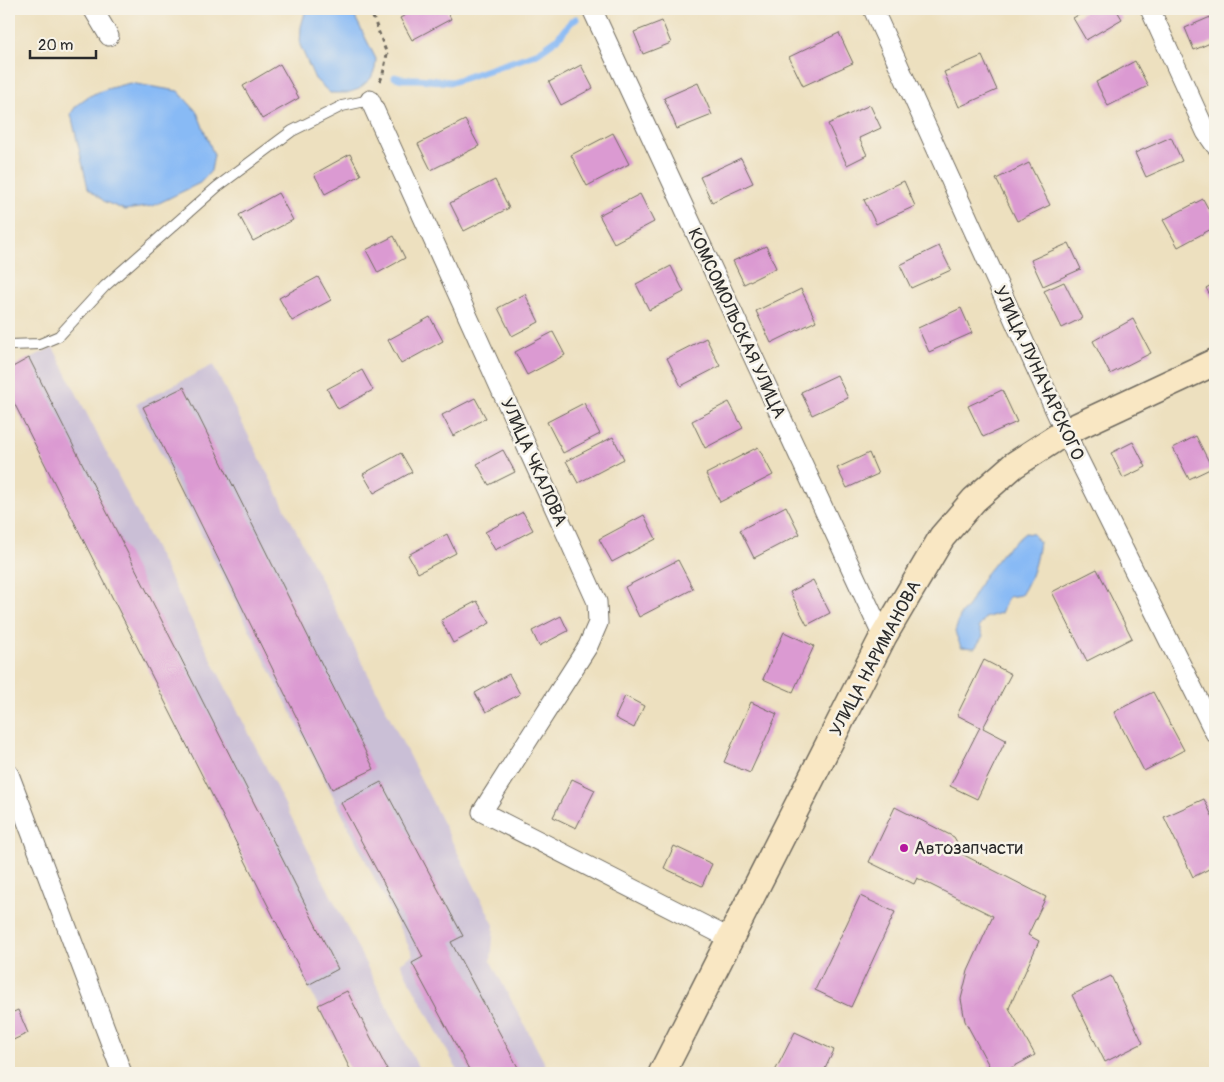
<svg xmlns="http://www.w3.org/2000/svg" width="1224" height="1082" font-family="Pangolin,sans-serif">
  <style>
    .industrial { fill: #cabfd6 }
    .water { fill: #88baf5; stroke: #5a7290 }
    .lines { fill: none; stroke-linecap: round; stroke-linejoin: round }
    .stream { stroke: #88baf5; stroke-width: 7 }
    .building { fill: #db9ad2 }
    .lane-casing { stroke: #6f6a5f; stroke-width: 12 }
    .street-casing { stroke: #6f6a5f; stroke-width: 21 }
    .secondary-casing { stroke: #6f6a5f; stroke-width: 29 }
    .path { stroke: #6f6a5f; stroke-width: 3; stroke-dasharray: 4 4; stroke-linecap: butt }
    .lane { stroke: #fff; stroke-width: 10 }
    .street { stroke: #fff; stroke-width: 19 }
    .secondary { stroke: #f9e7c3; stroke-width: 26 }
    .poi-dot { fill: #b5179e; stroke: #f7f3e8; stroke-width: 2 }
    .labels { text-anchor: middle; stroke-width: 5; stroke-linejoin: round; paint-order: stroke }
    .street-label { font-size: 18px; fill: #2b2b2b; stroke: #f7f3e8 }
    .poi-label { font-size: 18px; fill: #2b2b2b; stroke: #f7f3e8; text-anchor: start }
  </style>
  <rect width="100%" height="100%" fill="#f7f3e8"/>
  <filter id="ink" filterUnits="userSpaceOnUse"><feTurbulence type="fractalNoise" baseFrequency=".02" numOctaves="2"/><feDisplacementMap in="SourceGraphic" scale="10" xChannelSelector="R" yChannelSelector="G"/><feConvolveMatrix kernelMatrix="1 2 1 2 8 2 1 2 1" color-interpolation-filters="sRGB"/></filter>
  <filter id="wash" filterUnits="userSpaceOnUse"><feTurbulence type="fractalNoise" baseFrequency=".0096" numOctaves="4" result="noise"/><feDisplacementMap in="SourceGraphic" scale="20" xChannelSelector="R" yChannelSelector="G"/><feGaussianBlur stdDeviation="1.12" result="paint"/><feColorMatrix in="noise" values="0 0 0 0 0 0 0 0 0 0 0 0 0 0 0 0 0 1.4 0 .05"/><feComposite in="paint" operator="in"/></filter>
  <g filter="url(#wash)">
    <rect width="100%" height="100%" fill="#ede0bf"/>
    <!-- industrial -->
    <g class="industrial">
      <polygon points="53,347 421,1073 352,1073 9,393 9,369"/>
      <polygon points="213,365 494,925 491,962 550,1073 459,1073 400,963 413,955 136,404"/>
    </g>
    <!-- water -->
    <g class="water">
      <polygon points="306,9 346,9 354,15 376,59 375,69 371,78 359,89 347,93 330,93 315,79 300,45 301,27"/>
      <path d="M 130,83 L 178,91 L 197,112 L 214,155 L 211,171 L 200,183 L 153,206 L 125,210 L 105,202 L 88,188 L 71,114 C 80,94 110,88 130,83 Z"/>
      <path d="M 1025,533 L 1033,534 L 1039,542 C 1036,562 1032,578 1021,595 L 1008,597 L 1001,613 L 985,618 L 979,627 L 983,636 L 975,648 L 961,647 L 955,632 L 961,613 L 967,608 L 984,576 L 1004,551 Z"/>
    </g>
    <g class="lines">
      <!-- stream -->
      <polyline class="stream" points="395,77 402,79 418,79 452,82 536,54 557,39 571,22 576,19"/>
    </g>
    <g id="blocks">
      <!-- building -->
      <g class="building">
        <polygon points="417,9 446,9 451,19 412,40 400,18"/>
        <polygon points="1089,9 1116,9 1122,19 1086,40 1073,18"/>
        <polygon points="1215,15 1215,41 1194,50 1185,28"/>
        <polygon points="662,21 671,43 643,54 634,32"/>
        <polygon points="839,33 853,63 803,86 789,57"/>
        <polygon points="982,56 997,90 959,107 944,72"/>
        <polygon points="1135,61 1148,86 1108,106 1096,82"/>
        <polygon points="280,64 299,98 262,119 243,86"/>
        <polygon points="581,65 593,88 561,105 549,82"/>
        <polygon points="698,83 712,115 677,129 664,98"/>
        <polygon points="870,105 881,128 859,138 867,155 847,165 828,124"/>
        <polygon points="465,120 479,146 431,170 418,144"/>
        <polygon points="613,133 629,164 587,186 571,155"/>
        <polygon points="1171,137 1182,161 1146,177 1135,153"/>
        <polygon points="350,154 361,175 325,194 314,174"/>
        <polygon points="741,158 753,183 712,202 700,177"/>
        <polygon points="1029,163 1050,205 1017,221 996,179"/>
        <polygon points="495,180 509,208 464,231 450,203"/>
        <polygon points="904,181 915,206 876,224 864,200"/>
        <polygon points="278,193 293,220 253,241 239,215"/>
        <polygon points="640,194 654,222 614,243 599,215"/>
        <polygon points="1203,199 1215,221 1215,227 1178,247 1163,220"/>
        <polygon points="394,236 405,258 378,273 366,250"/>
        <polygon points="1069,243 1081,269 1043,286 1031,260"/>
        <polygon points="766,246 776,268 744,284 733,261"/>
        <polygon points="939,246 951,270 911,288 900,265"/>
        <polygon points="671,266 684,292 649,310 636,284"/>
        <polygon points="318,277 331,300 292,321 279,298"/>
        <polygon points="1064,282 1082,318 1062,328 1044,291"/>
        <polygon points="1215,283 1215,304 1206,288"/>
        <polygon points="801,289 816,321 771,343 756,311"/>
        <polygon points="525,294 539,322 512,336 498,308"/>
        <polygon points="961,308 972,333 929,352 918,328"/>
        <polygon points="430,317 443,341 401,364 388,340"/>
        <polygon points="1133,319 1151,353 1110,374 1093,341"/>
        <polygon points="553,332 565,355 527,375 515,352"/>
        <polygon points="706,338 720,366 681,386 667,358"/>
        <polygon points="29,358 338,969 308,985 9,393 9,369"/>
        <polygon points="362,370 373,390 338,409 327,389"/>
        <polygon points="837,375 848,398 812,415 801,392"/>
        <polygon points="184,387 374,769 332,789 143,407"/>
        <polygon points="1002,390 1017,422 983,437 968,406"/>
        <polygon points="475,398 486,418 453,436 442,415"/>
        <polygon points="729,402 743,428 705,448 692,421"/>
        <polygon points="584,403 600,434 563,453 547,422"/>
        <polygon points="1196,436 1212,468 1189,479 1173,448"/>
        <polygon points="613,437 624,459 578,483 566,461"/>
        <polygon points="1133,442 1146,467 1123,478 1111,453"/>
        <polygon points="758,447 773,475 720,502 706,474"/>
        <polygon points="503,450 515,472 489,485 477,464"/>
        <polygon points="401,453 412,472 374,493 363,474"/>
        <polygon points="869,453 878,474 847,488 837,468"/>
        <polygon points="786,506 800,534 754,558 740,530"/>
        <polygon points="523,512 533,530 495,550 485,532"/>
        <polygon points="644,515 656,539 612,562 599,539"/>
        <polygon points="447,534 456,553 418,573 408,555"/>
        <polygon points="678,560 693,589 639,617 625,587"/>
        <polygon points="1097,569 1132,638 1087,661 1052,592"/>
        <polygon points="813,580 830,613 807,625 790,592"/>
        <polygon points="477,601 490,623 453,643 441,620"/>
        <polygon points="561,616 568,631 539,646 532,631"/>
        <polygon points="784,632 814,646 793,692 763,679"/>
        <polygon points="984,660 1011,674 983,728 1006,740 977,799 950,786 980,727 957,715"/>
        <polygon points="509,674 520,694 486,712 475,693"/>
        <polygon points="1153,692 1184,750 1144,771 1114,712"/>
        <polygon points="625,696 644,706 634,728 615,718"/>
        <polygon points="751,702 777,714 750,773 724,762"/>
        <polygon points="572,779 595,790 576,828 553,817"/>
        <polygon points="381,782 463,936 451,942 521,1073 471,1073 412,963 423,957 341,803"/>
        <polygon points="1204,799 1215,822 1215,866 1193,877 1164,817"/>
        <polygon points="895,807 954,837 958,844 958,852 1046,897 1028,935 1039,941 1009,1008 1035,1055 1002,1073 993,1073 965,1021 961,999 968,971 993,916 917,878 914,884 869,862"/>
        <polygon points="674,846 712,864 702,886 664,868"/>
        <polygon points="860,896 895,912 851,1007 815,990"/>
        <polygon points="1111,976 1143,1043 1105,1062 1072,995"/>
        <polygon points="347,991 389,1073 352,1073 318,1005"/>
        <polygon points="18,1010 28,1033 9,1042 9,1014"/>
        <polygon points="795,1032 834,1050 823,1073 774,1073"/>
      </g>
    </g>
  </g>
  <g filter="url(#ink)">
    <use href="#blocks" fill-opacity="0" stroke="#6f6a5f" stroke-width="1"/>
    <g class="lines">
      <!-- lane casing -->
      <g class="lane-casing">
        <polyline id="lane" points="9,345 40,344 59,336 105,286 217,187 292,131 342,106 370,100"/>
      </g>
      <!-- street casing -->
      <g class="street-casing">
        <g id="street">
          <polyline points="93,9 109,36"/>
          <polyline points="592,9 883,637"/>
          <polyline points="873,9 1065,432 1215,733"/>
          <polyline points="1150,9 1206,132 1215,145"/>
          <polyline points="370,100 597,602 598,623 588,646 482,812 731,939"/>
          <polyline points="9,774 122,1073"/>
        </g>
      </g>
      <!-- secondary casing -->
      <g class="secondary-casing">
        <polyline id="secondary" points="662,1073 883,637 942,537 974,500 1014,465 1065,432 1215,362"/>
      </g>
      <!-- path -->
      <polyline class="path" points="370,9 387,54 383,74 379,84"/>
      <!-- lane -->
      <use href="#lane" class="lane"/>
      <!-- street -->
      <use href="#street" class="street"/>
      <!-- secondary -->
      <use href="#secondary" class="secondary"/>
    </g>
  </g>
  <!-- markers -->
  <circle class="poi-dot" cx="904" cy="848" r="5"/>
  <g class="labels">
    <!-- street labels -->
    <g class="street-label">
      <text transform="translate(737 323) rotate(65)" y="6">КОМСОМОЛЬСКАЯ УЛИЦА</text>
      <text transform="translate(1039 373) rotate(65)" y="6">УЛИЦА ЛУНАЧАРСКОГО</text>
      <text transform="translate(534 462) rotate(66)" y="6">УЛИЦА ЧКАЛОВА</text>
      <text transform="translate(875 658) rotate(-62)" y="6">УЛИЦА НАРИМАНОВА</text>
    </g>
    <!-- poi labels -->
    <g class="poi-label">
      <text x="914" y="854">Автозапчасти</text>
    </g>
  </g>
  <!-- margin -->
  <rect width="1224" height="1082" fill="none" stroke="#f7f3e8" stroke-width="30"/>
  <!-- scale -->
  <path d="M30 50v8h66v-8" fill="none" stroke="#2b2b2b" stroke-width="2.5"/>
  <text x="38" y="50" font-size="15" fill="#2b2b2b" stroke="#f7f3e8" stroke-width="4" paint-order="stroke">20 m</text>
</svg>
